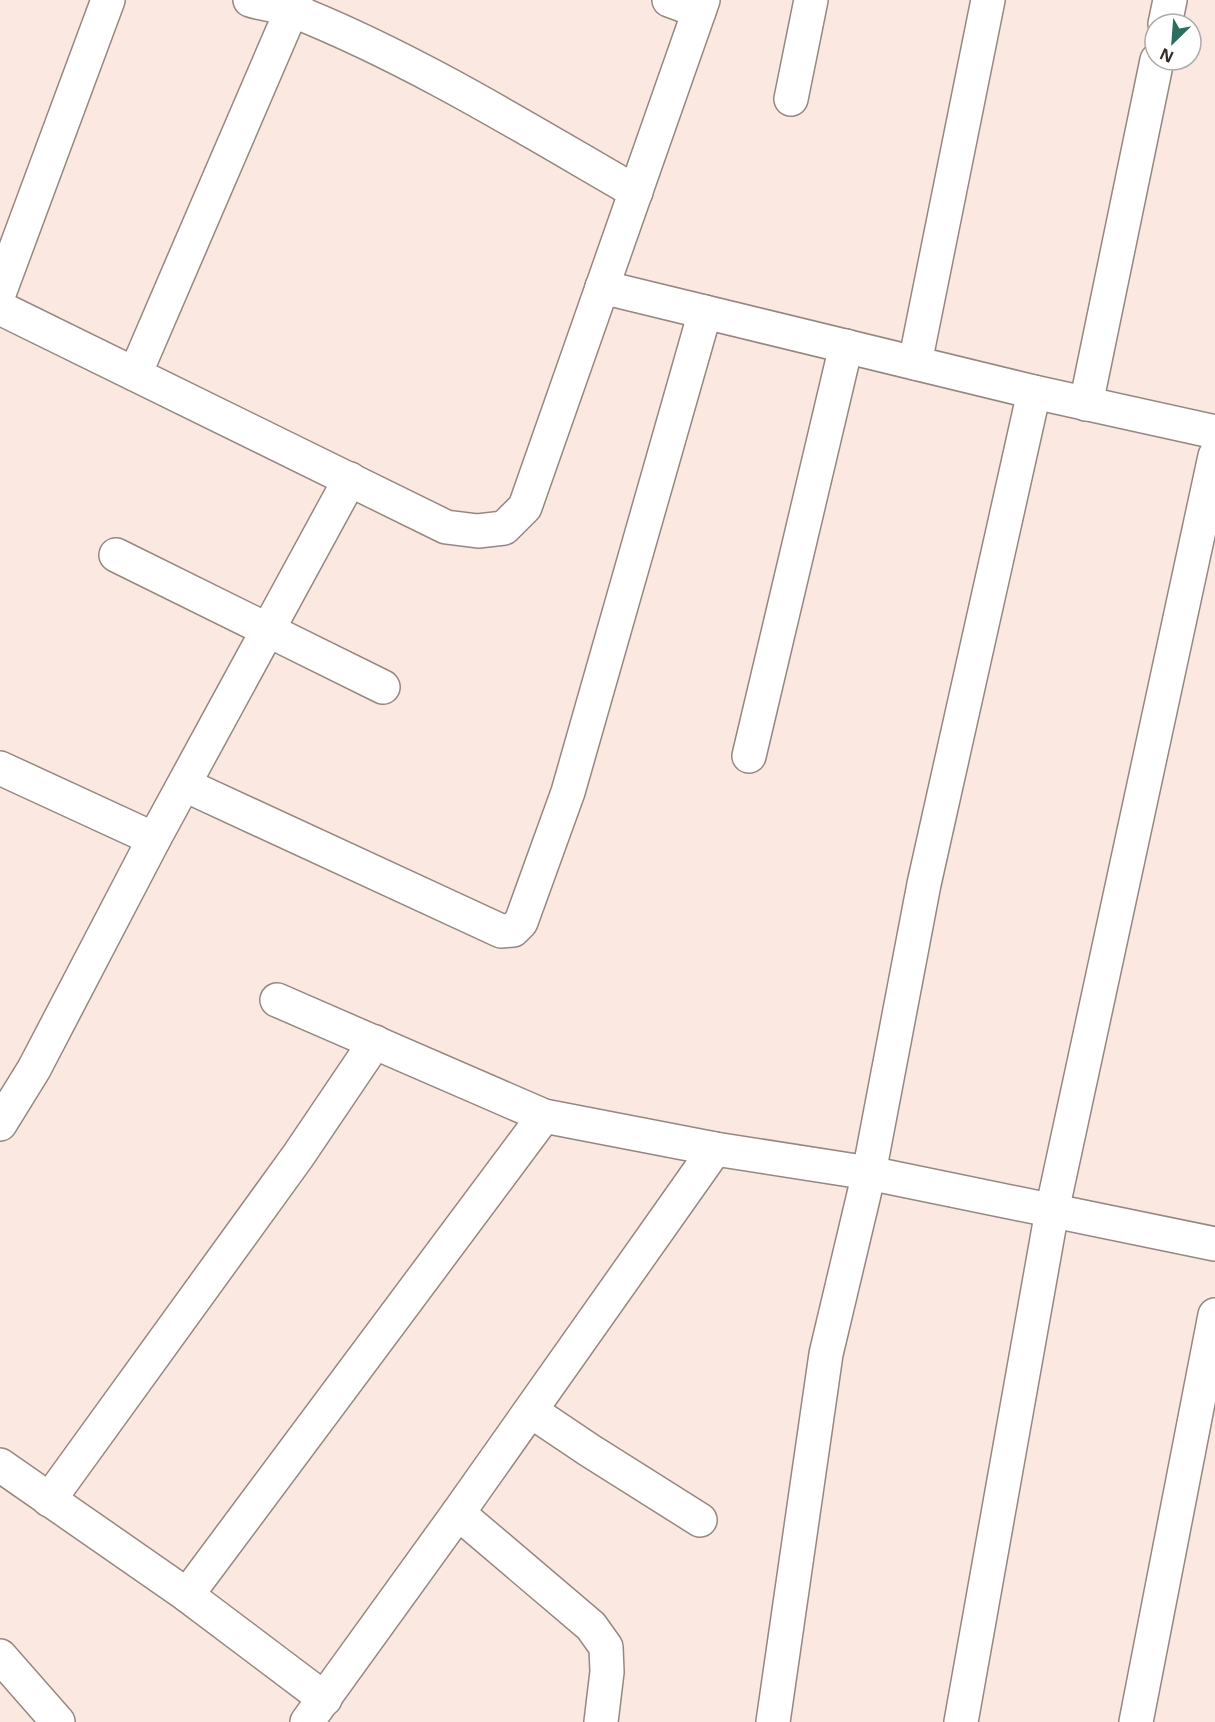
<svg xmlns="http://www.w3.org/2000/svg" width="1215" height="1722" font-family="'Noto Sans',sans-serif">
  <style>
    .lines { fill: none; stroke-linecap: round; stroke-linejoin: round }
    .street-casing { stroke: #968780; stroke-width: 36 }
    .street { stroke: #fff; stroke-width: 33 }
  </style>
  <rect width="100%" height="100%" fill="#fae8e1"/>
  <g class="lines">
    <!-- street casing -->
    <g class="street-casing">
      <g id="street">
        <path d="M 250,0 C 264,5 281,5 294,11 C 414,59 525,128 636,192"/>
        <polyline points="669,0 699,11"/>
        <polyline points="1165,24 1170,0"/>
        <polyline points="791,99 811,0"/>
        <polyline points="602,287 1034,392 1215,432"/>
        <polyline points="0,291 108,0"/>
        <polyline points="0,308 446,527 478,531 504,528 525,507 703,0"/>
        <polyline points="915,363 988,0"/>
        <polyline points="135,374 296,0"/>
        <polyline points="1086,404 1157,60"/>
        <polyline points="116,555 383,687"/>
        <polyline points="749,756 846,346"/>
        <polyline points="0,768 154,839"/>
        <polyline points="185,785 501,931 513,930 521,922 568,792 705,312"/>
        <polyline points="277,1000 544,1116 715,1149 869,1173 1215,1244"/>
        <polyline points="0,1124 34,1069 154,839 350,479"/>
        <polyline points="531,1411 589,1450 700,1520"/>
        <polyline points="0,1465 187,1595 325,1699"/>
        <polyline points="49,1500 298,1156 375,1042"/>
        <polyline points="458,1513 591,1626 606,1647 607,1672 601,1722"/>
        <polyline points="187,1595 544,1116"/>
        <polyline points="0,1656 58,1722"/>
        <polyline points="307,1722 458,1513 715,1149"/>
        <polyline points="773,1722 826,1354 869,1173 924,884 1034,392"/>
        <polyline points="961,1722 1052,1211 1215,456"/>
        <polyline points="1136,1722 1215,1315"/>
      </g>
    </g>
    <!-- street -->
    <use href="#street" class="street"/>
  </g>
  <!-- north arrow -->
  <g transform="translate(1173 42) rotate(205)"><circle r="28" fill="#ffffff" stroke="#adaba9" stroke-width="1.5"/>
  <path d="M0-4.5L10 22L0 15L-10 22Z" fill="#2b6e5f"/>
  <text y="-9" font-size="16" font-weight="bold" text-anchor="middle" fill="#322c29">N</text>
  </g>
</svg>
